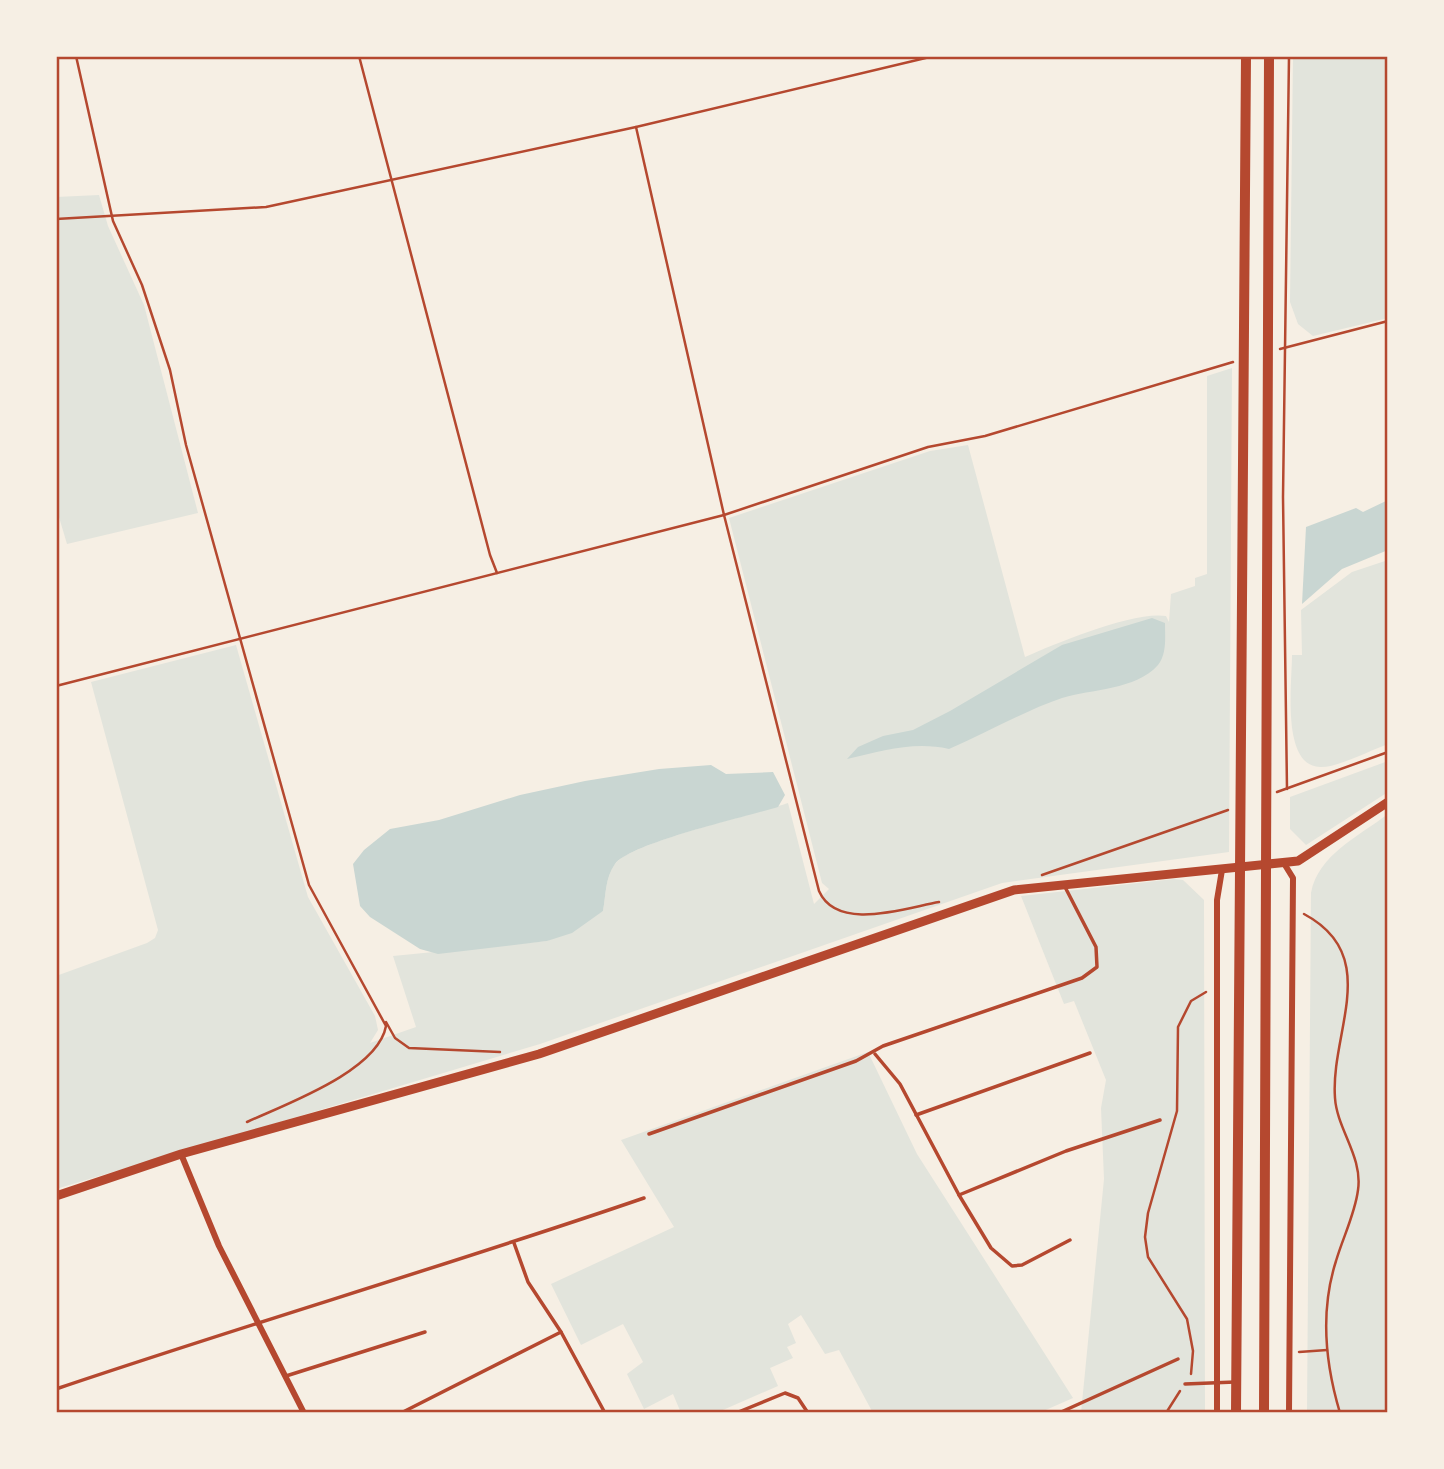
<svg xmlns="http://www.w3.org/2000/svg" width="1444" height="1469" font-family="'Exo 2',sans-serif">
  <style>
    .green { fill: #e2e4dc }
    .water { fill: #c9d6d2 }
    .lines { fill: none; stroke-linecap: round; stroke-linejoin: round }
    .path { stroke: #b5482f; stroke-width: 2.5 }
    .service { stroke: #b5482f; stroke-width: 3.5 }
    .minor { stroke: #b5482f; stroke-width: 6 }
    .secondary { stroke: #b5482f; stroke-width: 9 }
    .primary { stroke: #b5482f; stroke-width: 10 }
    .neatline { fill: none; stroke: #b5482f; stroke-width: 2.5 }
  </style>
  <rect width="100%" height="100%" fill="#f6efe4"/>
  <!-- green -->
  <g class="green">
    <polygon points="1293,56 1388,56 1388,318 1313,336 1298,324 1290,302"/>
    <polygon points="99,195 108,226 144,305 198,513 67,544 56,507 56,197"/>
    <path d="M 1232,368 L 1229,852 L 1002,883 L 540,1044 L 56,1189 L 56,976 L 147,943 L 155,938 L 158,930 L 91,682 L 236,645 L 308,897 L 375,1016 L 378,1030 L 370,1043 L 416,1027 L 393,956 L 547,941 L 603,911 C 606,895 605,878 615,864 C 631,842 756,814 788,803 L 814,904 L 829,889 L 822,883 L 729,518 L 930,451 L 968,445 L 1025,657 C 1057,643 1133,611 1166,616 L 1169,622 L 1171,594 L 1195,586 L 1195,578 L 1207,574 L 1207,376 Z"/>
    <path d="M 1388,560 L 1388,744 C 1371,750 1337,768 1320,767 C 1281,766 1292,683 1292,655 L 1302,655 L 1301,610 L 1352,572 Z"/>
    <polygon points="1388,761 1388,792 1306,845 1290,829 1290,797"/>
    <path d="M 1388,814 L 1388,1413 L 1307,1413 L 1311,893 C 1318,855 1359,836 1388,814 Z"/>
    <polygon points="1174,879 1183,880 1204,900 1205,1413 1081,1413 1104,1179 1101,1108 1106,1080 1074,1001 1064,1004 1021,896"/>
    <polygon points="868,1052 917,1154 1073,1398 1039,1413 873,1413 839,1350 825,1354 801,1315 788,1324 796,1343 787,1347 793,1358 770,1368 778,1386 716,1413 681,1413 673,1394 644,1409 627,1374 643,1362 623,1324 581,1345 551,1284 674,1227 621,1140"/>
  </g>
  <!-- water -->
  <g class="water">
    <polygon points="1388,500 1388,550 1342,569 1302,604 1306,527 1356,508 1363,512"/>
    <path d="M 1152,618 L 1165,623 C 1165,637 1167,654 1158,665 C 1136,690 1091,689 1062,698 C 1024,711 986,733 949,749 C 914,741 882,751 847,759 L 858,747 L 883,736 L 913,730 L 950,711 L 1062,645 Z"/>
    <path d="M 711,765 L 726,774 L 773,772 L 785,795 L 778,807 C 748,816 630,843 615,864 C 605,878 606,895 603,911 L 572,933 L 547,941 L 438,954 L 420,949 L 370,917 L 360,906 L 353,864 L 364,850 L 390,829 L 439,820 L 520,795 L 585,781 L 659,769 Z"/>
  </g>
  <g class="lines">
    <!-- path -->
    <g class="path">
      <path d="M 76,56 L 113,221 L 142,285 L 170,370 L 186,445 L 309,885 L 386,1026 C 378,1071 286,1104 247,1122"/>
      <polyline points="359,56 490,555 497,573"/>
      <path d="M 636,127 L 724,515 L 819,891 C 837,932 905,908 939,902"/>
      <polyline points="56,219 266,207 636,127 934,56"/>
      <polyline points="1280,349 1388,321"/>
      <polyline points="56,686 724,515 928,447 985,436 1233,362"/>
      <polyline points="1287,789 1283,497 1289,56"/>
      <polyline points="1277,792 1388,752"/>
      <polyline points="1042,875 1228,810"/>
      <path d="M 1304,914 C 1383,956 1330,1032 1335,1098 C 1337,1129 1363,1157 1358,1190 C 1355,1214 1343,1237 1336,1261 C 1320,1311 1325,1363 1340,1413"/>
      <polyline points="386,1022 395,1038 409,1048 500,1052"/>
      <polyline points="1299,1352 1327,1350"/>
      <polyline points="1191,1374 1193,1351 1187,1319 1148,1257 1145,1237 1148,1213 1177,1111 1178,1027 1191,1001 1206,992"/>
      <polyline points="1166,1413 1180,1391"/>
    </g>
    <!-- service -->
    <g class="service">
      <polyline points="875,1054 900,1084 959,1195 1066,1151 1160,1120"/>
      <polyline points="916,1115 1090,1053"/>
      <polyline points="649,1134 856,1061 883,1046 1082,978 1097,967 1096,947 1065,887"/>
      <polyline points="959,1195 991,1248 1012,1266 1022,1265 1070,1240"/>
      <polyline points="514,1243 528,1282 561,1332 605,1413"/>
      <polyline points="286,1376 425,1332"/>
      <polyline points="1185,1384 1235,1382"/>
      <path d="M 56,1389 C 251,1323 449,1265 644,1198"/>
      <polyline points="401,1413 561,1332"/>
      <polyline points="736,1413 785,1393 798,1398 808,1413"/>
      <polyline points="1059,1413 1178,1359"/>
    </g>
    <!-- minor -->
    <g class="minor">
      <polyline points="1285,865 1293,878 1289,1413"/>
      <polyline points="181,1154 219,1246 304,1413"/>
      <polyline points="1217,1413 1217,900 1222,870"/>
    </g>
    <!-- secondary -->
    <polyline class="secondary" points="56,1196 181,1154 539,1054 1014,890 1298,861 1388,802"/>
    <!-- primary -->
    <g class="primary">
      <polyline points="1236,1413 1246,56"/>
      <polyline points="1264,1413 1269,56"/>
    </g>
  </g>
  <!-- border -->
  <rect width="1444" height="1469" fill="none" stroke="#f6efe4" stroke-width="116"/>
  <rect x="58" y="58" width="1328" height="1353" class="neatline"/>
</svg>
